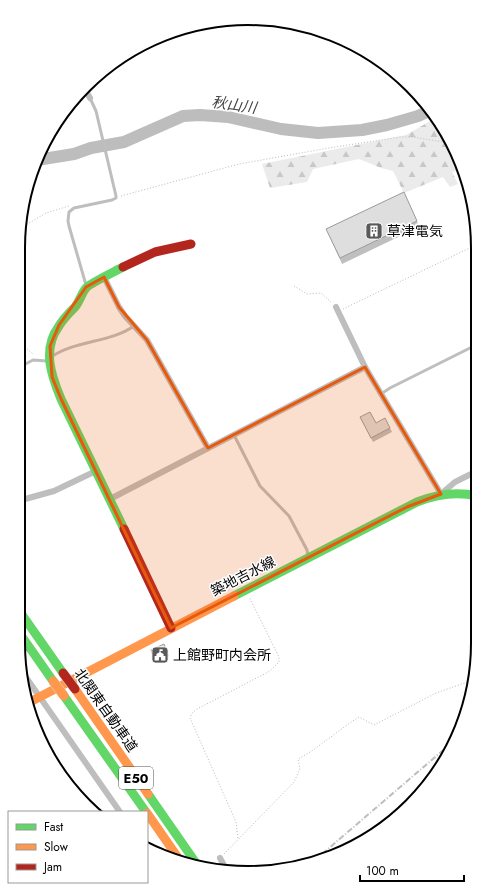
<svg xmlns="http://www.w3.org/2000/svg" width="496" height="891" font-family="Jost,'Noto Sans JP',sans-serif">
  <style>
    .forest { fill: url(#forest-firs) }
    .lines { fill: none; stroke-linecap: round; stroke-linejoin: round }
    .river { stroke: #bdbdbd; stroke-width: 12 }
    .path { stroke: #b9b9b9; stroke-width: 1; stroke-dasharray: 1 2; stroke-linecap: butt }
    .lane { stroke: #bebebe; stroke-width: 3 }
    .street { stroke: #bebebe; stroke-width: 6 }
    .fast { stroke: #63d668; stroke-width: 9 }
    .slow { stroke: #ff974d; stroke-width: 9 }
    .jam { stroke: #b3261e; stroke-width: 9 }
    .rail { stroke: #bebebe; stroke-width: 2; stroke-dasharray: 6 2 1 2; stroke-linecap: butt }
    .slow-bridge-casing { stroke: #dbdbdb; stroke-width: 10; stroke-linecap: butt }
    .jam-bridge-casing { stroke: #dbdbdb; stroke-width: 10; stroke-linecap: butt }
    .slow-bridge { stroke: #ff974d; stroke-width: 9 }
    .jam-bridge { stroke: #b3261e; stroke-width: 9 }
    .wall { fill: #bfbfbf }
    .building { fill: #dedede; stroke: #9b9b9b }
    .marked { fill: #e8590c; fill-opacity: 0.2; stroke: #e8590c; stroke-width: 3; stroke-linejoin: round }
    .labels { text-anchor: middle; stroke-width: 3; stroke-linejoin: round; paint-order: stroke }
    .shield { fill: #fff; stroke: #4c4c4c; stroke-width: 1 }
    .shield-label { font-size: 13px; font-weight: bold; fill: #000 }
    .poi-label { font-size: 14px; fill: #000; stroke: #fff; text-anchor: start }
    .street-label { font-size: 14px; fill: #000; stroke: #fff }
    .water-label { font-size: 15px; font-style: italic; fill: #424242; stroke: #fff }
    .rim { fill: none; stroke: #000; stroke-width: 2 }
  </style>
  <defs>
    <pattern id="forest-firs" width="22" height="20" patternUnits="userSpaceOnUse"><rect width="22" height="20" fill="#ebebeb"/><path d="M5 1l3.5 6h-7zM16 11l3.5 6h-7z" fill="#c8c8c8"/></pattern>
  </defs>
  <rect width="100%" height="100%" fill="#fff"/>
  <!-- forest -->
  <polygon class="forest" points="437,117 463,169 452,172 458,184 450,187 443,177 404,193 393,171 381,168 359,159 313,169 307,182 270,188 262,164 406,135"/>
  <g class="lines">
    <!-- river -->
    <polyline class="river" points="37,160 74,154 91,148 124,142 183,116 200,115 228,117 281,129 318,133 362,130 387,125 418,116 431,110"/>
    <!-- path -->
    <g class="path">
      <polyline points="121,196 239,164 329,148 400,137 413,137 450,143"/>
      <polyline points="19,229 46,213 69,206"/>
      <polyline points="294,286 307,294 321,293 331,302"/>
      <polyline points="343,309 476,245"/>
      <polyline points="18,341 33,354"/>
      <polyline points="238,838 236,822 190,718 192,713 197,709 270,671 279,662 279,657 249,597"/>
      <path d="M 224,854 L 294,782 L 300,769 L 298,759 C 319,748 338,730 359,717 L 374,725 L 436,693 L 473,680"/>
    </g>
    <!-- lane -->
    <g class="lane">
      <polyline points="86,285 69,226 68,221 69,212 74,208 112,200 116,198 116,196 96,111 90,98"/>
      <path d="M 51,357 C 76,340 110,343 134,326"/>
      <polyline points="18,368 33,360 47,361"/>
      <polyline points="381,394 390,388 476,345"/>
      <polyline points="234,435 260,486 289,516 307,550 308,557"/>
      <polyline points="18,571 24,581"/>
    </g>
    <!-- street -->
    <g class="street">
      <polyline points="86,91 90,98"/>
      <polyline points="104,277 119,307 125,316 147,340 208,448"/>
      <polyline points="336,307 365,367 441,494 455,482 477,471"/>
      <polyline points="110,499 365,367"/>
      <polyline points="18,501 54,491 96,471"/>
      <polyline points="23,673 120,812"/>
      <polyline points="220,858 226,869"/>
    </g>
    <!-- fast -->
    <g class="fast">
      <path d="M 123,267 C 116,271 90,283 86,288 C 81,294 80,301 75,307 C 69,313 63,319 59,326 C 42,349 51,375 61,399 L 124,529"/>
      <path d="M 234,596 L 417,502 C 437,494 456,491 477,496"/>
      <polyline points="18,609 63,673"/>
      <polyline points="18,631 53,681"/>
      <polyline points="64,696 146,812"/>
      <polyline points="148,794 198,866"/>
    </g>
    <!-- slow -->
    <g class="slow">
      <polyline points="75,689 148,794"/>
      <polyline points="28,703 234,596"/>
      <polyline points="147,813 181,862"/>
    </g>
    <!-- jam -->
    <g class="jam">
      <polyline points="123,267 155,252 191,244"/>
      <polyline points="124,529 171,628"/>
    </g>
    <!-- rail -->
    <polyline class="rail" points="314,861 455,740"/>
    <!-- slow-bridge casing -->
    <g class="slow-bridge-casing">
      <polyline id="slow-bridge" points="53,681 64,696"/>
    </g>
    <!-- jam-bridge casing -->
    <g class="jam-bridge-casing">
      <polyline id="jam-bridge" points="63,673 75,689"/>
    </g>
    <!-- slow-bridge -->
    <use href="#slow-bridge" class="slow-bridge"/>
    <!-- jam-bridge -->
    <use href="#jam-bridge" class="jam-bridge"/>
  </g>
  <!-- wall -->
  <g class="wall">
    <polygon points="417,221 419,227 342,264 329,235 326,229"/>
    <polygon points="360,417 390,428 392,432 373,442"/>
    <polygon points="151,650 167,652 169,656 156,662"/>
  </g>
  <!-- building -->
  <g class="building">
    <polygon points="404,192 417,221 340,258 326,229"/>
    <polygon points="370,412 376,423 385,418 390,428 371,438 360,417"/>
    <polygon points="164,644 167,652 154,658 151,650"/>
  </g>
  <!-- marked area -->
  <path class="marked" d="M 104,277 L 119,307 L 147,340 L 208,448 L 365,367 L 441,494 L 407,507 L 171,628 L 61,399 L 52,377 L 50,346 L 59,325 L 86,287 Z"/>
  <!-- icons -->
  <defs>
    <g id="building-square" transform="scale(0.9)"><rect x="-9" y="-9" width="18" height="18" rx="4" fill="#595959" stroke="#fff"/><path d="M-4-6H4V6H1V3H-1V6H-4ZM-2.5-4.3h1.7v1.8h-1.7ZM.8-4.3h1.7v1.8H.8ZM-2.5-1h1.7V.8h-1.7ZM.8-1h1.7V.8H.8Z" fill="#fff"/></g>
    <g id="civic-square" transform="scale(0.9)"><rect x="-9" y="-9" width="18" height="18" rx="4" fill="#595959" stroke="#fff"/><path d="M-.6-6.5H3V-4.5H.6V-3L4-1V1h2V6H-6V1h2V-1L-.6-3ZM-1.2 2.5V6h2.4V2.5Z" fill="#fff"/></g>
  </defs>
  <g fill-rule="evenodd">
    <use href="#building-square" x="374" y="231"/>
    <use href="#civic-square" x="160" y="655"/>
  </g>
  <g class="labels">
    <!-- shield labels -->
    <rect class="shield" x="119" y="767" width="34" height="22" rx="3"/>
    <g class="shield-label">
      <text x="136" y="783">E50</text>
    </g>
    <!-- poi labels -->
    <g class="poi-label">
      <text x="387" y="236">草津電気</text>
      <text x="173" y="660">上館野町内会所</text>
    </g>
    <!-- street labels -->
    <g class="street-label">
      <text transform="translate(243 576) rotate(-27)" y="5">築地吉水線</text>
      <text transform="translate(106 710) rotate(55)" y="5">北関東自動車道</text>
    </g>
    <!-- water labels -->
    <g class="water-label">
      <text transform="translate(234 105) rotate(8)" y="5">秋山川</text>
    </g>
  </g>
  <!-- crop -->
  <path d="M0 0H496V891H0ZM248 25H248A223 223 0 0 1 471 248V643A223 223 0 0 1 248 866H248A223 223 0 0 1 25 643V248A223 223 0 0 1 248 25Z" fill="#fff" fill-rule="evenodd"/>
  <path class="rim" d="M248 25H248A223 223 0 0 1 471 248V643A223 223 0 0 1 248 866H248A223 223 0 0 1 25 643V248A223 223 0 0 1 248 25Z"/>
  <!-- legend -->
  <rect x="8" y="811" width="140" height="72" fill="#ffffff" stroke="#999999"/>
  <rect x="16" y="824" width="20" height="6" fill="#63d668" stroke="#999999"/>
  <text x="44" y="831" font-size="12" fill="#000000">Fast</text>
  <rect x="16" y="844" width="20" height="6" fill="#ff974d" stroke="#999999"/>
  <text x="44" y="851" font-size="12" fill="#000000">Slow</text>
  <rect x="16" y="864" width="20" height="6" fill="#b3261e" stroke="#999999"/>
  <text x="44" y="871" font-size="12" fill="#000000">Jam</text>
  <!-- scale -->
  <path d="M360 875v6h104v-6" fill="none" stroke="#000000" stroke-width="2"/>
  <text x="366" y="875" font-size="12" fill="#000000" stroke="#ffffff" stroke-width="3" paint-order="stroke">100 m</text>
</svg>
